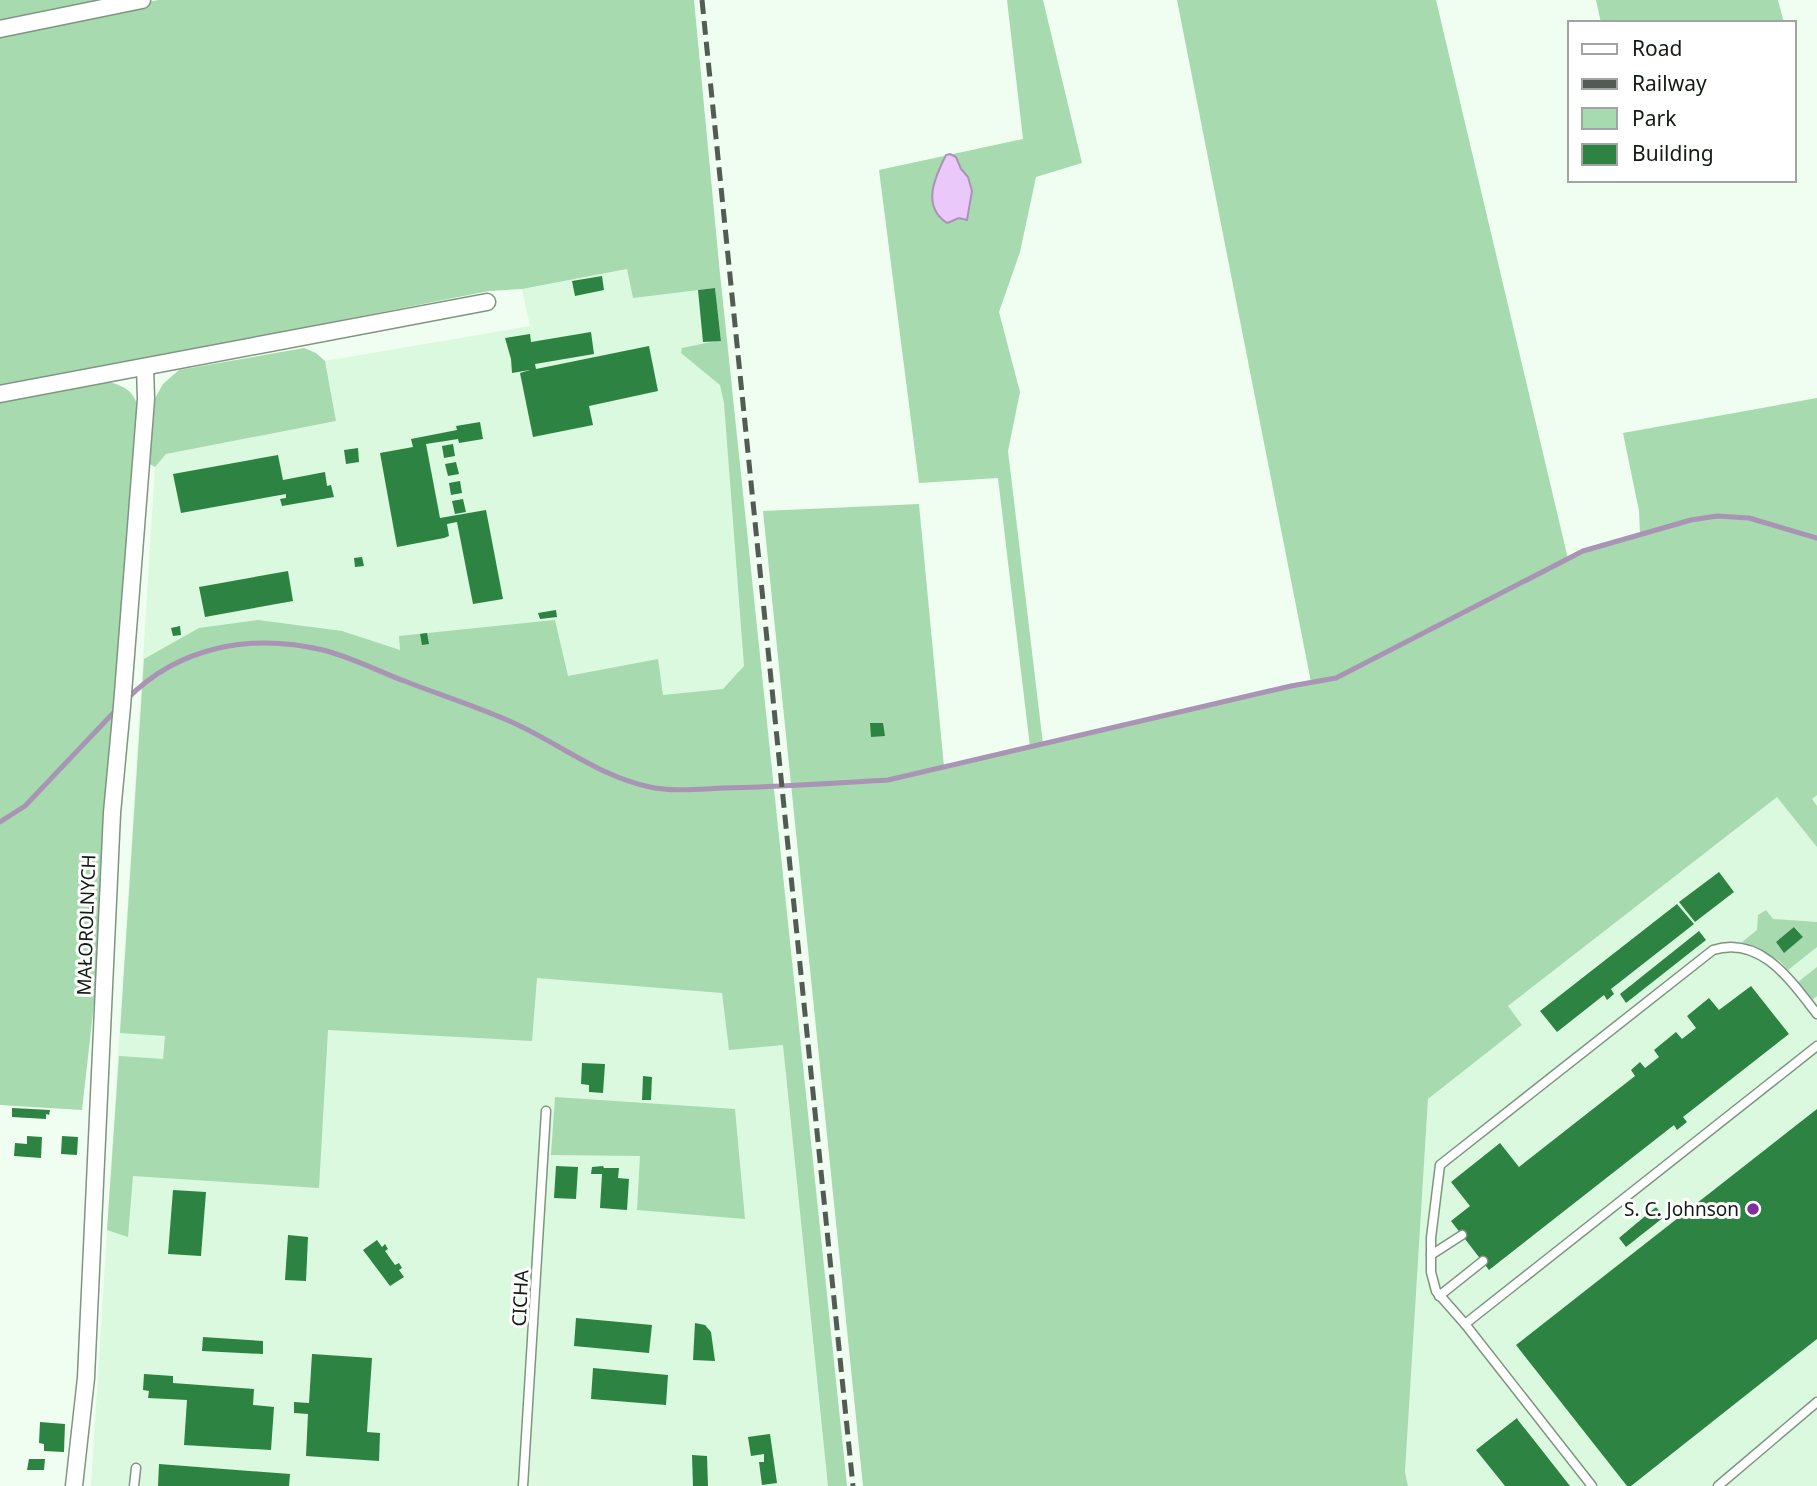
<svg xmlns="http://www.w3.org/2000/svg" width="1817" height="1486" font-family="'Noto Sans',sans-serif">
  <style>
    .built { fill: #dbf9de }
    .green { fill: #a7daae; fill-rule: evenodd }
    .water { fill: #ebc8fa; stroke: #aa94b5; stroke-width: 2 }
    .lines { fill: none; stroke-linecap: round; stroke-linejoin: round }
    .stream { stroke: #aa94b5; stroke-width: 5 }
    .building { fill: #2d8342 }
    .lane-casing { stroke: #7f9581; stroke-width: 11 }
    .street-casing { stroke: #7f9581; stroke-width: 19 }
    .lane { stroke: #fff; stroke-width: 8 }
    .street { stroke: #fff; stroke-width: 16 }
    .rail { stroke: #535c54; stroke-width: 5; stroke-dasharray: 14 7; stroke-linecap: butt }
    .poi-dot { fill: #802f9f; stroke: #fff; stroke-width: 2.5 }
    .labels { text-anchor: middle; stroke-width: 6; stroke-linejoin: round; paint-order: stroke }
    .street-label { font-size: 19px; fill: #131b14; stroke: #fff }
    .poi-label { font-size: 19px; fill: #131b14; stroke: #fff; text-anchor: end }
  </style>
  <rect width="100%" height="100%" fill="#f0fef1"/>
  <!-- built -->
  <g class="built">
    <polygon points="628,269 720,274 847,1486 91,1486 155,467 165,454 336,421 325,361 530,326 522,289"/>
    <polygon points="1812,769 1817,775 1817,1486 1408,1486 1405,1472 1428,1099 1522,1025 1508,1006"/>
  </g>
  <!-- green -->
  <g class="green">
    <polygon points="0,0 113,0 0,20"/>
    <polygon points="158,0 694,0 720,274 847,1486 828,1486 783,1045 729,1050 722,993 537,978 532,1041 328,1030 319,1188 133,1176 128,1237 107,1230 119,1056 163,1059 165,1036 120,1033 144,659 199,628 258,620 342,631 400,650 399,636 555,620 568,676 658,659 663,695 723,689 744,666 724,403 720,385 681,353 682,348 721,340 715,288 633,298 627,269 522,289 489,291 0,387 0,34"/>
    <polygon points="1007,0 1043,0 1082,163 1036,177 1020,252 999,312 1020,392 1008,451 1043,744 1311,682 1177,0 1436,0 1568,559 1583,551 1640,535 1639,511 1623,433 1817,398 1817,795 1812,799 1817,806 1817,847 1777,797 1508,1006 1522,1025 1428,1099 1405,1472 1408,1486 863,1486 763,511 919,504 944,767 1030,747 998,478 919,483 879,170 1023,139"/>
    <polygon points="1596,0 1778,0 1784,23 1601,23"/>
    <polygon points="304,348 316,353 325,361 336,421 166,454 155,467 148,463 154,400 163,384 179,370"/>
    <path d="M 106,381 C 125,386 137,392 138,413 L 102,933 L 82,1110 L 0,1105 L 0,402 Z"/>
    <path d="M 1766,910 L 1773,919 L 1817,922 L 1817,947 L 1788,970 L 1780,961 L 1742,942 L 1757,930 L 1758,915 ZM 1795,927 L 1803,937 L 1784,952 L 1776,942 Z"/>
    <polygon points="1817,967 1817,996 1812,1000 1798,982"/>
    <polygon points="555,1097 735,1109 745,1219 637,1210 640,1156 551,1155"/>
  </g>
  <!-- water -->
  <path class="water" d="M 950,154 L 956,157 L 961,169 L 968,177 L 972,191 L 967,220 L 959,218 L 947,223 C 921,206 935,177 946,155 Z"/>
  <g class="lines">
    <!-- stream -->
    <g class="stream">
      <path d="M 127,699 C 179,646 252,633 323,650 C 351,657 380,672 407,682 C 443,696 481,708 516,724 C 561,745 601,777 650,787 C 673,792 700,789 724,788 C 779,787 833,783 888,780 L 1291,686 L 1336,678 L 1583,551 L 1691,520 L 1717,516 L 1749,518 L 1817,538"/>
      <polyline points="0,822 25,806 117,709"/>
    </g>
  </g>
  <!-- building -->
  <g class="building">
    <polygon points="602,276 604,290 575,296 572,281"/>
    <polygon points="715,288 721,341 703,342 698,290"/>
    <polygon points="591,332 594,354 535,364 536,369 649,346 658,391 589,406 593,425 533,437 520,373 530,370 512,373 511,359 505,338 530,334 531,342"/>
    <polygon points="480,422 483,439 459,443 458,439 426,444 440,518 486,510 503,599 473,604 457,522 447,524 449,536 444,538 397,547 380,453 413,447 411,439 457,430 456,426"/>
    <polygon points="453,444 455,456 444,458 442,446"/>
    <polygon points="358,448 359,462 346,464 344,450"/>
    <polygon points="278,455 283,480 325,472 327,486 331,485 334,497 282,506 280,499 286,498 286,494 181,513 173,474"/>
    <polygon points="456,462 459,474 448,476 445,464"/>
    <polygon points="460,481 462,493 451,495 449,483"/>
    <polygon points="463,499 466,512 455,514 452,501"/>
    <polygon points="362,557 364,566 355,567 354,558"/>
    <polygon points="288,571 293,601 205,617 199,587"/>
    <polygon points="556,610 557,617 540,619 538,613"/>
    <polygon points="180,626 181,635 173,636 171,628"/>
    <polygon points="427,633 429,644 422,645 420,634"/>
    <polygon points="870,723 883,723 885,736 871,737"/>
    <polygon points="1719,872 1734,892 1695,922 1679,902"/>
    <polygon points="1677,904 1694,924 1611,989 1614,994 1607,1000 1604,995 1557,1032 1540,1011"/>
    <polygon points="1794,927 1803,937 1784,953 1776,942"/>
    <polygon points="1699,931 1706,940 1626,1003 1620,994"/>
    <polygon points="1751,986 1789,1034 1683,1117 1687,1122 1677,1130 1674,1125 1489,1270 1451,1221 1470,1206 1451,1182 1500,1143 1519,1167 1635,1076 1631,1070 1640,1062 1645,1068 1659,1057 1654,1050 1676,1032 1682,1039 1696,1028 1687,1016 1709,998 1719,1010"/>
    <polygon points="582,1063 605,1064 603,1093 589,1092 589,1085 581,1084"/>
    <polygon points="643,1076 652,1077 651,1100 642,1100"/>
    <polygon points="12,1108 50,1110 49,1115 46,1114 46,1119 12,1117"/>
    <polygon points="1817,1109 1817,1339 1631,1486 1627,1486 1516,1345"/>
    <polygon points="27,1136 42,1137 41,1158 14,1156 15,1143 27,1144"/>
    <polygon points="62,1136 78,1137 77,1155 61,1154"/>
    <polygon points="556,1166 578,1167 576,1199 554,1198"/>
    <polygon points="603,1166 604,1168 619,1168 618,1178 629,1179 627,1210 600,1208 602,1174 591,1174 592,1167"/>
    <polygon points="173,1190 206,1192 201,1256 168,1254"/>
    <polygon points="1656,1207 1664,1217 1626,1247 1619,1238"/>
    <polygon points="288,1235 308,1237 306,1281 285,1280"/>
    <polygon points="377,1240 382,1247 385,1244 388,1249 385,1251 395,1265 399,1263 402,1268 399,1270 404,1277 390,1286 363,1250"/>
    <polygon points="576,1318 652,1325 649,1353 574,1346"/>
    <polygon points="695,1323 705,1325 711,1332 715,1361 693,1360"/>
    <polygon points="203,1337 263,1341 263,1354 202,1351"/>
    <polygon points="312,1354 372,1358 367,1432 380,1433 379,1461 306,1456 308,1414 294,1413 294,1402 309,1403"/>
    <polygon points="593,1368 668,1375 666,1405 591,1399"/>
    <polygon points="144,1374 173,1376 173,1383 254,1389 253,1405 274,1407 271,1450 184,1445 187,1400 148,1398 149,1391 143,1390"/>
    <polygon points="1517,1418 1518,1420 1570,1486 1505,1486 1476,1450"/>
    <polygon points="40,1422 65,1424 64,1452 44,1451 44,1444 39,1443"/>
    <polygon points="770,1434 777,1483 762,1485 759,1462 764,1462 764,1454 751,1456 748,1437"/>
    <polygon points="692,1455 707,1456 708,1486 693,1486"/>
    <polygon points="29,1459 45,1459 44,1470 27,1470"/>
    <polygon points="159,1464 290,1474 289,1486 158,1486"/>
  </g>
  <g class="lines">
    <!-- lane casing -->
    <g class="lane-casing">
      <g id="lane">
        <polyline points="1431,1255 1462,1235"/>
        <polyline points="1439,1296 1483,1261"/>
        <polyline points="1465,1324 1817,1046"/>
        <polyline points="134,1486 136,1468"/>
        <polyline points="523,1486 546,1111"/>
        <path d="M 1592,1486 L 1465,1324 L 1436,1291 L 1431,1272 L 1431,1238 L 1440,1165 L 1713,950 C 1761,935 1791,981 1817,1014"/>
        <polyline points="1718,1486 1817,1402"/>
      </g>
    </g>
    <!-- street casing -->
    <g class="street-casing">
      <g id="street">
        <polyline points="0,29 142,0"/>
        <polyline points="0,394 487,302"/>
        <polyline points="74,1486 86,1378 112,813 122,706 146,399 145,367"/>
      </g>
    </g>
    <!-- lane -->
    <use href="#lane" class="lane"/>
    <!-- street -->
    <use href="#street" class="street"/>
    <!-- rail -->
    <polyline class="rail" points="702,0 853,1486"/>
  </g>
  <!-- markers -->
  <circle class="poi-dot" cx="1753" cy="1209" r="7"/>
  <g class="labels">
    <!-- street labels -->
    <g class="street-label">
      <text transform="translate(86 925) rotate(-88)" y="7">MAŁOROLNYCH</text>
      <text transform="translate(520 1298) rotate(-87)" y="7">CICHA</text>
    </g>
    <!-- poi labels -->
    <g class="poi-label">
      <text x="1739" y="1216">S. C. Johnson</text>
    </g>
  </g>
  <!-- legend -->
  <rect x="1568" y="21" width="228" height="161" fill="#ffffff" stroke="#a1a4a1" stroke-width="2"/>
  <rect x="1582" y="44" width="35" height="10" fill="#ffffff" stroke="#a1a4a1" stroke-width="2"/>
  <text x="1632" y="56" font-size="21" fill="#131b14">Road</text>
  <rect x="1582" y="79" width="35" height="10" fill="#535c54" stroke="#a1a4a1" stroke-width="2"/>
  <text x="1632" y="91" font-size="21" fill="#131b14">Railway</text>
  <rect x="1582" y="108" width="35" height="21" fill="#a7daae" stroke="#a1a4a1" stroke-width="2"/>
  <text x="1632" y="126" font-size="21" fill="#131b14">Park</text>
  <rect x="1582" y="144" width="35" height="21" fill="#2d8342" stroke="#a1a4a1" stroke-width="2"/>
  <text x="1632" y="161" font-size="21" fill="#131b14">Building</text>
</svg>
